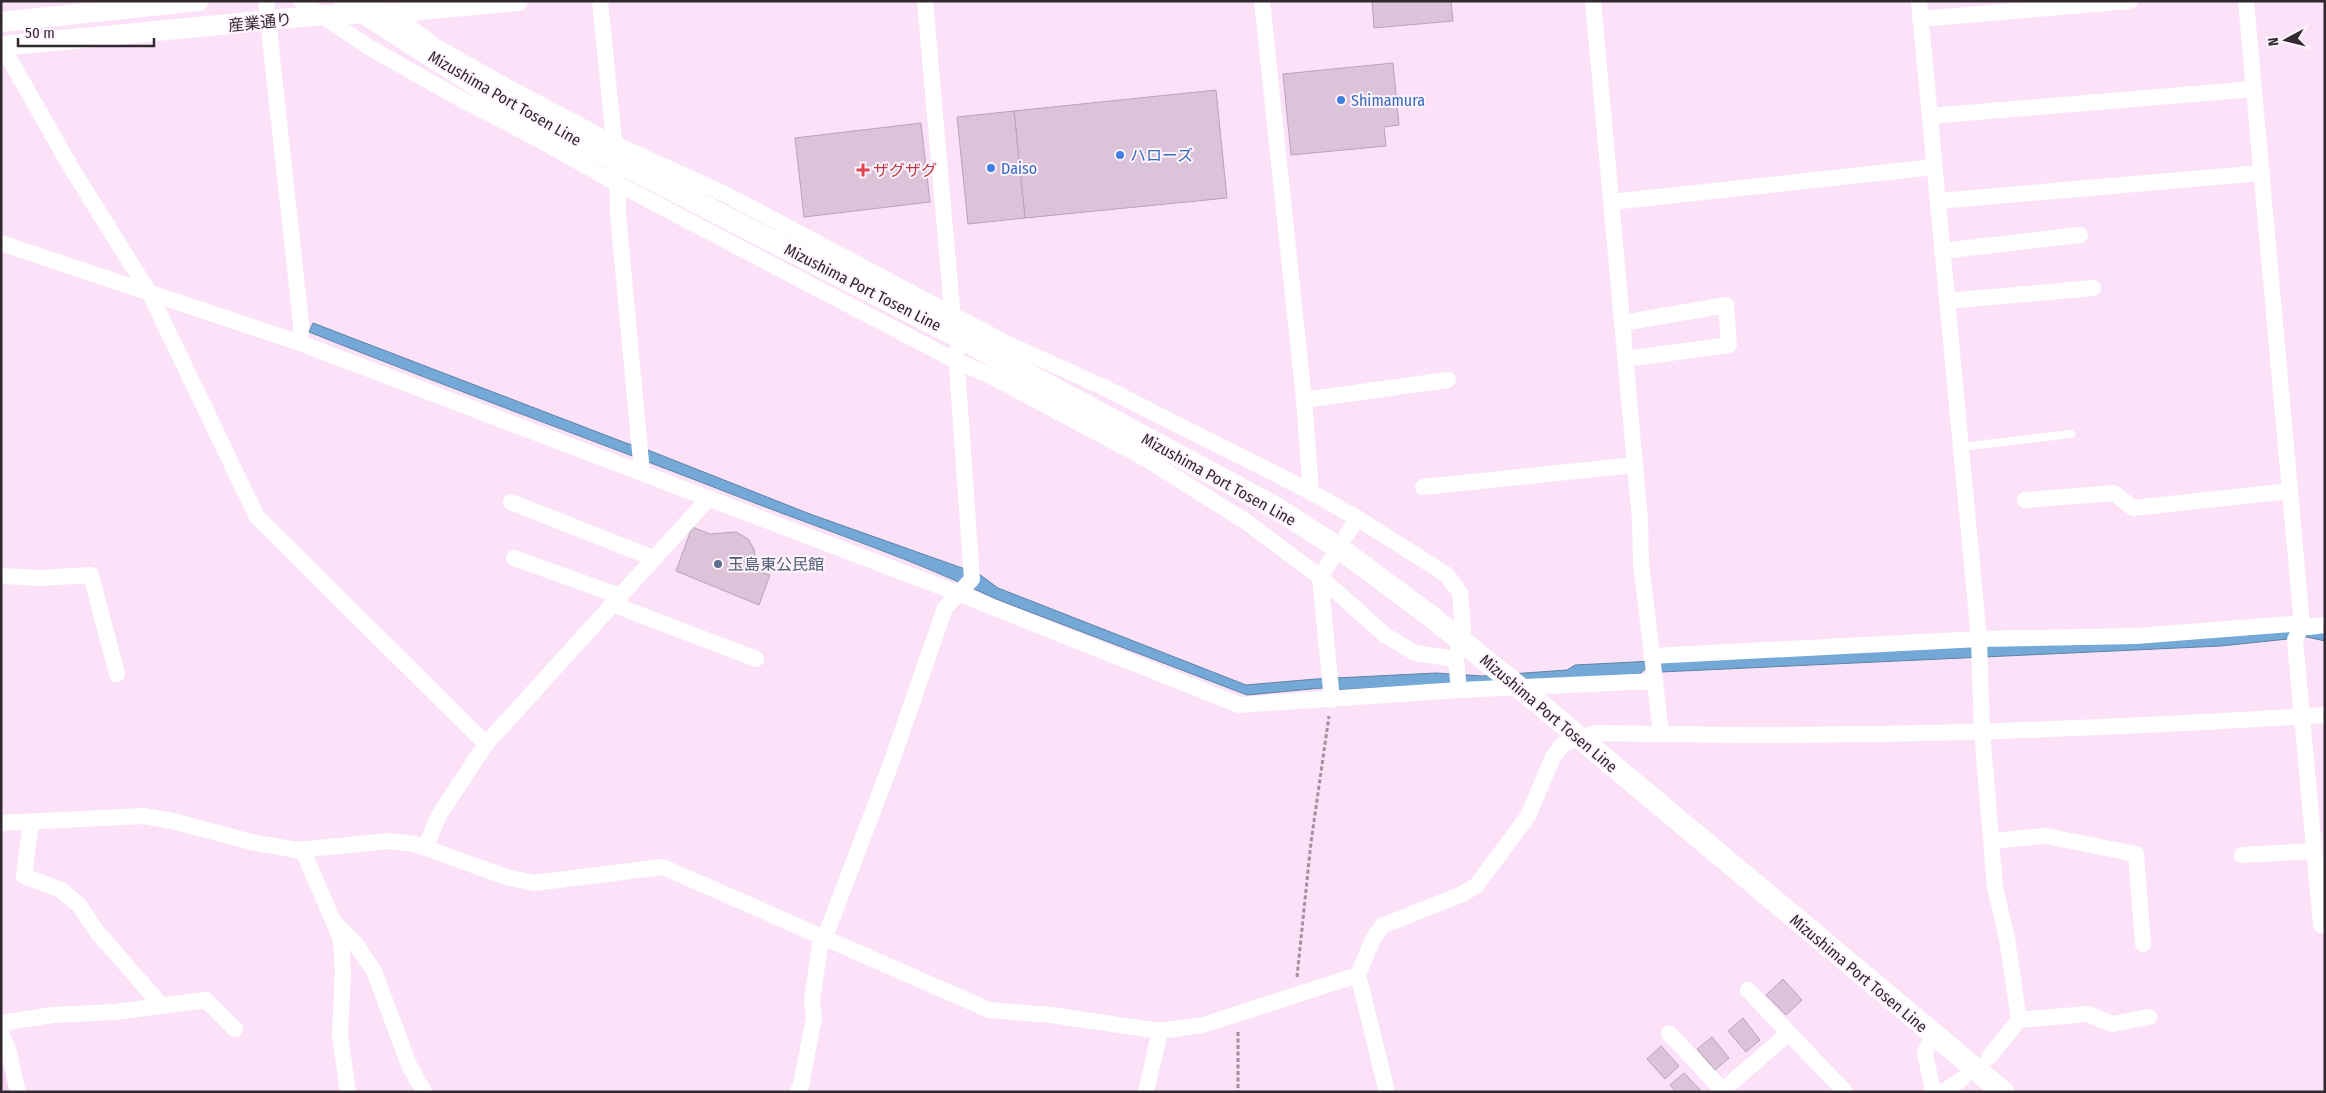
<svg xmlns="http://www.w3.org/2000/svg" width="2326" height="1093" font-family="'Fira Sans Condensed','Noto Sans JP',sans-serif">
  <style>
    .built { fill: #f5d6f3 }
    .water { fill: #73a8d7; stroke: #5f82a5 }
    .building { fill: #dbc3d9; stroke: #baa3b8 }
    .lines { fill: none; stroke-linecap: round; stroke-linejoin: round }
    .path { stroke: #a290a0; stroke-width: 3; stroke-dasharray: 4 2.5; stroke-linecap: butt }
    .service { stroke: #fff; stroke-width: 8 }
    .minor { stroke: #fff; stroke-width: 16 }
    .tertiary { stroke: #fff; stroke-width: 20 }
    .secondary { stroke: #fff; stroke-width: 22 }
    .shop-dot { fill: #3f7fe0; stroke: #fff4fe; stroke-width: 2 }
    .health-dot { fill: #e0444e; stroke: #fff4fe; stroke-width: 2 }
    .service-dot { fill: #5c6f8a; stroke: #fff4fe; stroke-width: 2 }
    .labels { text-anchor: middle; stroke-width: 4; stroke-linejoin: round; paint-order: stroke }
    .street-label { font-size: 16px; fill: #312830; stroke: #fff4fe }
    .shop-label { font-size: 16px; fill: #366cbe; stroke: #fff4fe; text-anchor: start }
    .health-label { font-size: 16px; fill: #be3a42; stroke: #fff4fe; text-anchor: start }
    .service-label { font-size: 16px; fill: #4e5e75; stroke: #fff4fe; text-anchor: start }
  </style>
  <rect width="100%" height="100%" fill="#fbe2f8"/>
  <!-- built -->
  <polygon class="built" points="1,1061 5,1069 9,1092 1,1092"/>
  <!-- water -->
  <path class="water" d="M 313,323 L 626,443 L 648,450 L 810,514 L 979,574 L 998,588 L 1246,685 L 1316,679 L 1436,673 L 1482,676 L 1525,673 L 1567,670 L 1575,665 L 2286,629 L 2325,633 L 2325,641 L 2307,637 L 2221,646 L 1661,672 L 1645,669 L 1640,674 L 1338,690 L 1322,688 L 1247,695 L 996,599 C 915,560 830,532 747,500 C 601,443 454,390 309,332 Z"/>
  <!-- building -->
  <g class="building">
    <polygon points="1372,1 1451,1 1453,21 1374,28"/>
    <polygon points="1393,63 1399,125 1384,127 1386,146 1291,155 1283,74"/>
    <polygon points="1216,90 1227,198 1025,218 1014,111"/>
    <polygon points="1014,111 1025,218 968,224 957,117"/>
    <polygon points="921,123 930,202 804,217 795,138"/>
    <polygon points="692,527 710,534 736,532 748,539 754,549 757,571 770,575 759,605 676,571"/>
    <polygon points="1783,979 1802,1000 1786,1015 1766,995"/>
    <polygon points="1743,1018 1760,1040 1746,1052 1728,1031"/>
    <polygon points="1712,1037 1729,1058 1715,1070 1697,1049"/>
    <polygon points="1661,1046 1679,1066 1665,1079 1647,1059"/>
    <polygon points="1684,1073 1702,1092 1676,1092 1670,1085"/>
  </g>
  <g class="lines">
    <!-- path -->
    <g class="path">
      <polyline points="1297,977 1311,842 1329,716"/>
      <polyline points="1238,1032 1238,1092"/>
    </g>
    <!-- service -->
    <polyline class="service" points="1961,447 2071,434"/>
    <!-- minor -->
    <g class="minor">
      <polyline points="266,1 301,324 300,343"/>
      <polyline points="301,1 370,48 459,98 538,139 618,184 956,361 987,374 1148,460 1245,521 1320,577 1385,635 1415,653 1456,659"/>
      <polyline points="375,1 436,47 502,84 615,144 725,194 1006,343 1103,387 1311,492 1357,518 1447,575 1460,593 1463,629 1456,659 1459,690"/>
      <polyline points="600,1 615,151"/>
      <polyline points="925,1 953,320"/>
      <polyline points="1262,1 1304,400 1311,492"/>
      <polyline points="1919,1 1979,639 1982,731 1995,887 2007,939 2019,1020 1989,1057"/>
      <polyline points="2246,1 2302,625 2295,640 2321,925"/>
      <polyline points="1920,19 2130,1"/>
      <polyline points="1,44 69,164 150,294 257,517 486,744"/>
      <polyline points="1930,116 2254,89"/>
      <polyline points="617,175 618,214 642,473"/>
      <polyline points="1938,201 2262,173"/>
      <polyline points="1612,202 1934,167"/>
      <polyline points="1,243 300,343 960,594 1239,705 1459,690 1655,681 1641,563 1640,520 1593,1"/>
      <polyline points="1942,251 2080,235"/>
      <polyline points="1947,301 2093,288"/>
      <polyline points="1623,323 1726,305 1729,345 1626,359"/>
      <polyline points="1304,400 1448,380"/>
      <polyline points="1423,487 1635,465"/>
      <polyline points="2025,500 2114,493 2133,508 2290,491"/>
      <polyline points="511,502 653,558"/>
      <polyline points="1347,534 1357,518"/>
      <polyline points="514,558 620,596"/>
      <polyline points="1331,560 1320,577 1332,700"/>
      <polyline points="1,576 40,578 91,575 117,674"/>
      <polyline points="612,604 756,659"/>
      <polyline points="1651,656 1979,639 2136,636 2292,624 2309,627 2325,625"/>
      <path d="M 1655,681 L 1661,734 C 1882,738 2104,729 2325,715"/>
      <polyline points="31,822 24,876 61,890 79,905 98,933 161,1005"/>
      <polyline points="1,823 144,816 173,821 251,842 297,850 390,841 415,844 506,877 534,883 663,867 989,1010 1051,1015 1160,1031 1203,1025 1358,975"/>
      <polyline points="1991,841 2046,836 2136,854 2143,944"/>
      <polyline points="425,848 439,815 486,744 708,499"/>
      <polyline points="302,849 341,939 343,972 340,1035 348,1092"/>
      <polyline points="2242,855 2314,851"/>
      <polyline points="338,926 355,943 374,971 409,1065 424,1092"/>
      <polyline points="1748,990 1845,1092"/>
      <polyline points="2019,1020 2088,1014 2112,1024 2149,1017"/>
      <polyline points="1,1023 53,1015 115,1012 206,1000 235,1029"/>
      <polyline points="1,1033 8,1049 18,1092"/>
      <polyline points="1669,1033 1724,1092"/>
      <polyline points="1723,1090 1789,1033"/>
      <polyline points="797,1092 801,1086 814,1017 812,1001 820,945 825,937 889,769 945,608 972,579 956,352"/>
      <polyline points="1146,1092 1160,1031"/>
      <polyline points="1387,1092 1358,975 1372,941 1382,926 1460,895 1476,886 1528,816 1553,757 1563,744 1595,733 1661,734"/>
      <polyline points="1933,1092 1925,1053 1933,1035"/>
      <polyline points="1943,1092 1962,1079"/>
    </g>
    <!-- tertiary -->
    <g class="tertiary">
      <polyline points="1,22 199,1"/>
      <polyline points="1,46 322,15 389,13 518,1"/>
    </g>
    <!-- secondary -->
    <polyline class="secondary" points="345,1 483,89 636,171 955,335 1276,508 1343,551 1433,618 1530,696 2003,1092"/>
  </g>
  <!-- markers -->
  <g class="shop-dot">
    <circle cx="1341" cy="100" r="5"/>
    <circle cx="1120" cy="155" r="5"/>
    <circle cx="991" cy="168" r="5"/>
  </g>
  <path class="health-dot" d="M860.5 162.5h5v5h5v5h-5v5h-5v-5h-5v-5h5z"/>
  <circle class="service-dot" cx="718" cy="564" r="5"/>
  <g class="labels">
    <!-- street labels -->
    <g class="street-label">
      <text transform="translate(260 22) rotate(-6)" y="6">産業通り</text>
      <text transform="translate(505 98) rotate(30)" y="6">Mizushima Port Tosen Line</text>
      <text transform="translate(863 287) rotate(27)" y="6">Mizushima Port Tosen Line</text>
      <text transform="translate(1219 479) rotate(29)" y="6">Mizushima Port Tosen Line</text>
      <text transform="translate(1549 713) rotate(40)" y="6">Mizushima Port Tosen Line</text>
      <text transform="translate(1859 973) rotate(40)" y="6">Mizushima Port Tosen Line</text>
    </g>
    <!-- shop labels -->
    <g class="shop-label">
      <text x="1351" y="106">Shimamura</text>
      <text x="1130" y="161">ハローズ</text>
      <text x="1001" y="174">Daiso</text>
    </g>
    <!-- health labels -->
    <g class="health-label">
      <text x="873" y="176">ザグザグ</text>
    </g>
    <!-- service labels -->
    <g class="service-label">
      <text x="728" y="570">玉島東公民館</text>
    </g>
  </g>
  <!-- border -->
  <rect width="2326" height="1093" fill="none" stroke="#312830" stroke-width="5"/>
  <!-- north arrow -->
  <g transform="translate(2286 40) rotate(263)" stroke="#fff4fe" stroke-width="4" paint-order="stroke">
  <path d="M0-4L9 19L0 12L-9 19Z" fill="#312830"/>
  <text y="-8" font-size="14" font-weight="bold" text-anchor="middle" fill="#312830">N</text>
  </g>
  <!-- scale -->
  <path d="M18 38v8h136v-8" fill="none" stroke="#312830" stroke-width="2.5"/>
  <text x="25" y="38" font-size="15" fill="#312830" stroke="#fff4fe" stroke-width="4" paint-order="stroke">50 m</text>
</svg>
